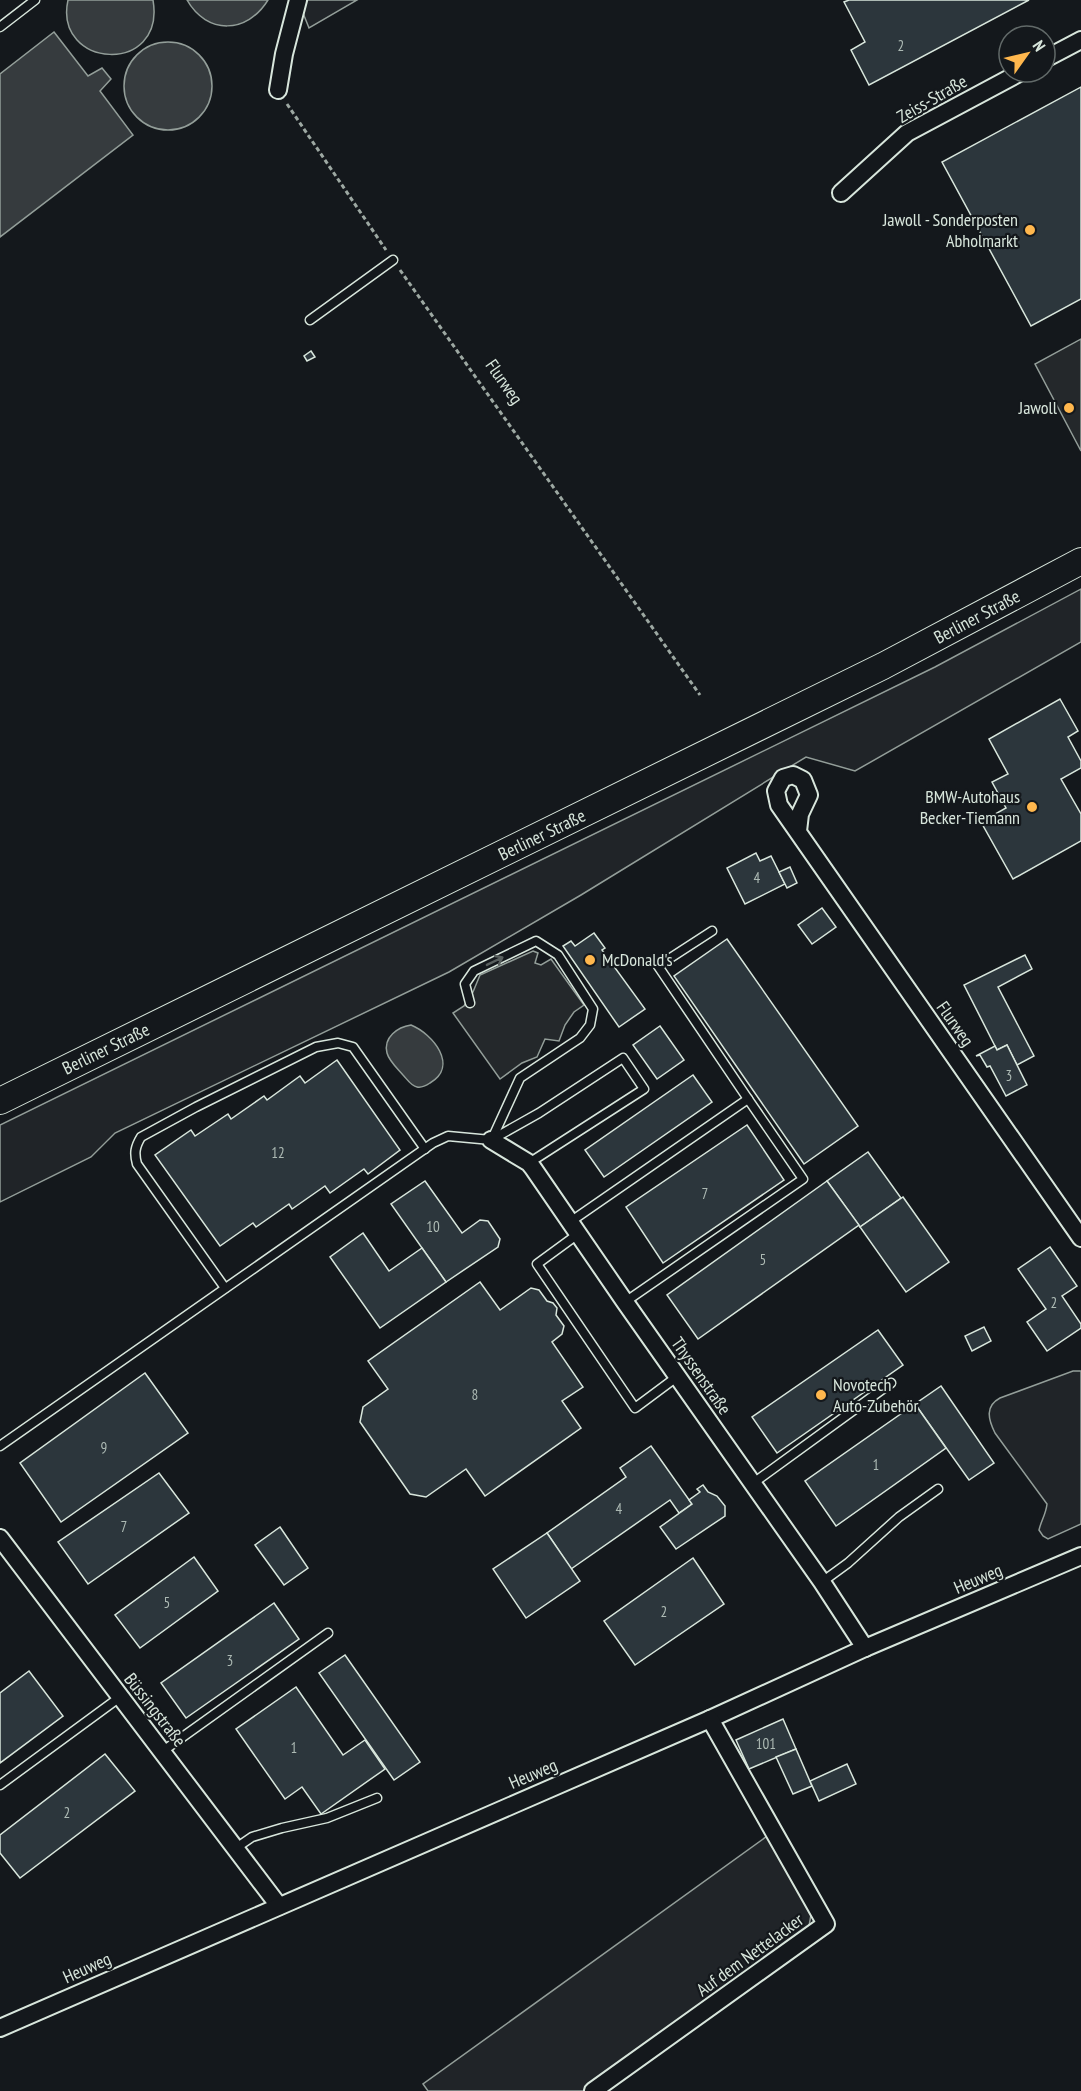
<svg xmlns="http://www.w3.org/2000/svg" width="1081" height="2091" font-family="'PT Sans Narrow',sans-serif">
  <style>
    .green { fill: #202428; stroke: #939e99; stroke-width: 1.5 }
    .parking { fill: #24282b; stroke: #939e99; stroke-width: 1.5 }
    .water { fill: #363b3e; stroke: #939e99; stroke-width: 1.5 }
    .building { fill: #2c363c; stroke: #d8e6dc; stroke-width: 1.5 }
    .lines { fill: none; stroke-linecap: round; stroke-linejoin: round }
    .service-casing { stroke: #d8e6dc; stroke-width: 11 }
    .minor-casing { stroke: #d8e6dc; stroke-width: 20 }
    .primary-casing { stroke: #d8e6dc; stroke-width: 28 }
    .path { stroke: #9da8a2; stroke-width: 3; stroke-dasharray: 4.5 3; stroke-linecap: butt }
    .service { stroke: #14181c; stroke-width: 8 }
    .minor { stroke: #14181c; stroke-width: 16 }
    .primary { stroke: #14181c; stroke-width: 26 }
    .oneway { stroke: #59605f }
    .poi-dot { fill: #ffb74d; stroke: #14181c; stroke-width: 2 }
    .labels { text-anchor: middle; stroke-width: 4.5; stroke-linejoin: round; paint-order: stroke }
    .number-label { font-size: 15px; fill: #adbab4 }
    .street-label { font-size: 18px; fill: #d8e6dc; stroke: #14181c }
    .poi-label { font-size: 18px; fill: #d8e6dc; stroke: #14181c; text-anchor: end }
  </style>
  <rect width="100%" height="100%" fill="#14181c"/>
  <!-- green -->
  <g class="green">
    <polygon points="308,0 357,0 309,28 301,8"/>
    <polygon points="1081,589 1081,642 855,771 806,757 581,895 449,972 115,1133 91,1157 0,1202 0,1125 935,667"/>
    <path d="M 1073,1371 L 1081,1371 L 1081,1524 L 1048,1539 L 1043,1536 L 1039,1530 C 1041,1521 1046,1514 1047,1504 L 995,1433 C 988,1419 985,1406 1000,1398 Z"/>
    <polygon points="770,1834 812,1909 808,1932 583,2091 428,2091 423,2084"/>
  </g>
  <!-- parking -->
  <g class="parking">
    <polygon points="1081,339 1081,451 1035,364"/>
    <polygon points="533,951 538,953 535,963 541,965 551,959 584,1005 574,1012 565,1025 559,1041 545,1039 537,1057 522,1063 500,1079 453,1013 464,1006 473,992 480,975"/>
  </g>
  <!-- water -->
  <g class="water">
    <path d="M 68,0 L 153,0 C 166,76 53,69 68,0 Z"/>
    <path d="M 187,0 L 268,0 C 247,34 207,35 187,0 Z"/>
    <polygon points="54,32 88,76 102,68 111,79 100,91 133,135 0,237 0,74"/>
    <circle cx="168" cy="86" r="44"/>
    <path d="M 411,1025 C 433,1034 459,1066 430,1083 C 427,1085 421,1088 417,1087 C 411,1086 407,1079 403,1075 C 398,1069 389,1061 387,1053 C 383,1037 398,1027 411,1025 Z"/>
  </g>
  <!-- building -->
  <g class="building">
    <polygon points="849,0 1029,0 869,85 851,50 865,42 844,2"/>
    <polygon points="1081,87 1081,299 1031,326 942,162"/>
    <polygon points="311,351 315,357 307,361 304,356"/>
    <polygon points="1060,699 1078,731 1068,737 1081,761 1081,768 1061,779 1081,814 1081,841 1013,879 981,822 1006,808 992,782 1008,774 989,739"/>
    <polygon points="756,853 760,861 771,856 785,884 745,904 727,868"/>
    <polygon points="790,867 797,883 787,888 779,872"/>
    <polygon points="822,908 836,927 812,944 798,925"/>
    <polygon points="594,933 605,948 602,950 645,1009 619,1027 563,946 571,941 575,946"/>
    <polygon points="727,939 858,1126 804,1164 674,976"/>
    <polygon points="1025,955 1032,969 998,987 1034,1056 1017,1065 1007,1045 997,1050 964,985"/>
    <polygon points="660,1026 684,1060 657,1079 633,1045"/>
    <polygon points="1007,1045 1027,1085 1006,1096 990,1066 987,1067 980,1055 976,1056 995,1046 997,1050"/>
    <polygon points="337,1060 400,1150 368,1174 364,1169 330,1193 325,1186 292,1209 289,1204 256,1227 253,1223 220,1246 155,1155 191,1130 195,1136 228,1114 231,1119 264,1096 267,1100 300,1076 305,1083"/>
    <polygon points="693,1075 712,1102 604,1177 585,1150"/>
    <polygon points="747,1125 784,1180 663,1263 626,1207"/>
    <polygon points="868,1152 901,1198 860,1227 827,1181"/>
    <polygon points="425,1181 462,1233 480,1220 488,1221 500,1239 498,1247 446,1282 391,1204"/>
    <polygon points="827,1181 859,1225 698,1339 667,1295"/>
    <polygon points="903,1197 949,1262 906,1292 860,1227"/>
    <polygon points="363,1233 389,1271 422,1248 446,1282 380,1328 330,1257"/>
    <polygon points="1050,1247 1077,1286 1062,1296 1081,1324 1081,1328 1047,1351 1027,1322 1046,1309 1018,1269"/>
    <polygon points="480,1282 500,1310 531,1288 539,1290 547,1301 553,1303 557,1308 556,1315 564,1326 562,1334 552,1342 583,1387 562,1401 581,1428 485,1496 466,1469 426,1497 410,1494 360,1422 363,1407 388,1389 368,1361"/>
    <polygon points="984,1327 991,1341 972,1351 965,1336"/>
    <polygon points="878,1330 903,1365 777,1453 752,1417"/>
    <polygon points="145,1373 188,1433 61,1522 20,1463"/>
    <polygon points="941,1386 994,1463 969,1480 915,1404"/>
    <polygon points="915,1404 946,1448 836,1526 805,1481"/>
    <polygon points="651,1446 692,1504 679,1513 670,1500 571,1569 547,1533 626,1477 620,1468"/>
    <polygon points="159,1473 189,1513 88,1584 58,1542"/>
    <polygon points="703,1485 708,1492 717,1496 725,1506 725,1516 676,1549 660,1527 692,1504 689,1500 700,1492 697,1489"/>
    <polygon points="280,1527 308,1568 284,1585 255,1545"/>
    <polygon points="547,1533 580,1581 526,1618 493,1569"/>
    <polygon points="194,1557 218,1591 140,1648 115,1615"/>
    <polygon points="693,1558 724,1604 635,1665 604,1621"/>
    <polygon points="274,1603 299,1639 186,1718 161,1683"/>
    <polygon points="345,1655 420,1762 394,1780 319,1673"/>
    <polygon points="29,1671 63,1716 0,1763 0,1693"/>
    <polygon points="296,1687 343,1755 365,1740 385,1769 321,1814 302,1787 285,1799 236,1729"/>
    <polygon points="783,1719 796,1749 749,1769 736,1740"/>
    <polygon points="796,1749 812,1786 793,1794 776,1757"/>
    <polygon points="105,1754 135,1791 20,1878 0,1853 0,1835"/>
    <polygon points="847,1764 856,1784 819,1801 810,1781"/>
  </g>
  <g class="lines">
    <!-- service casing -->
    <g class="service-casing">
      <g id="service">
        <polyline points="0,27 35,0"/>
        <polyline points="310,320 393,260"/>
        <polyline points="712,931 658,966 748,1099"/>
        <polyline points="470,1003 465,984 474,971 536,941 558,955 593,1009 590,1025 580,1038 520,1078 492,1139"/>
        <polyline points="570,1222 748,1099 803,1179 625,1302"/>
        <polyline points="578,1234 537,1264 635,1408 678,1376"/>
        <path d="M 225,1288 L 137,1164 C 134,1153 135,1147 141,1137 L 196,1107 L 316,1047 L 338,1043 L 353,1047 L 425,1149"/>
        <polyline points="0,1446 433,1143 448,1136 491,1140 539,1113 623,1058 644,1089 529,1163"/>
        <polyline points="752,1484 891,1383"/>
        <polyline points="822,1582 848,1563 899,1517 938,1489"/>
        <polyline points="163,1751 328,1633"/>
        <polyline points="0,1785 120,1697"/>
        <polyline points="236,1848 252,1837 282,1828 327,1818 377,1798"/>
      </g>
    </g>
    <!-- minor casing -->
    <g class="minor-casing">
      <g id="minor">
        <polyline points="1045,59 1081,40"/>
        <polyline points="278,90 284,54 298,0"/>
        <polyline points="841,193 907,133 1021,72"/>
        <polyline points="798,831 800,814 809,795 803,780 793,775 783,778 776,791 779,805 1081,1238"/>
        <polyline points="491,1140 529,1163 533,1168 625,1302 822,1582 865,1648"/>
        <polyline points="0,1538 279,1906"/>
        <polyline points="0,2028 710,1719 865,1648 1081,1556"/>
        <polyline points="593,2091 826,1924 710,1719"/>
      </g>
    </g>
    <!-- primary casing -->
    <g class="primary-casing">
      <polyline id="primary" points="0,1101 883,666 1081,561"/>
    </g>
    <!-- path -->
    <g class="path">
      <polyline points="287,104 386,250"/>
      <polyline points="400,270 700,695"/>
    </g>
    <!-- service -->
    <use href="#service" class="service"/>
    <!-- minor -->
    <use href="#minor" class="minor"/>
    <!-- primary -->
    <use href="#primary" class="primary"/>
  </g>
  <!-- one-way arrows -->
  <defs><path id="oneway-shaft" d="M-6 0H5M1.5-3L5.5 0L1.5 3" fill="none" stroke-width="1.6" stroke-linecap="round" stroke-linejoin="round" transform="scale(1.5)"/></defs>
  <use class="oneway" href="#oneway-shaft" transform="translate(495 961) rotate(-26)"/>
  <!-- markers -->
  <g class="poi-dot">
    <circle cx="1030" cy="230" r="6"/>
    <circle cx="1069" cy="408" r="6"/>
    <circle cx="1032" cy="807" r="6"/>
    <circle cx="590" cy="960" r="6"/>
    <circle cx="821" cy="1395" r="6"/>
  </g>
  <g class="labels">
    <!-- number labels -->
    <g class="number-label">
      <text x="901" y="51">2</text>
      <text x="757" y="883">4</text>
      <text x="1009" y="1081">3</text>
      <text x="278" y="1158">12</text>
      <text x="705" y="1199">7</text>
      <text x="433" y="1232">10</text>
      <text x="763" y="1265">5</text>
      <text x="1054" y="1308">2</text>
      <text x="475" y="1400">8</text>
      <text x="104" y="1453">9</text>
      <text x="876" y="1470">1</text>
      <text x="619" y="1514">4</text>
      <text x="124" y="1532">7</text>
      <text x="167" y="1608">5</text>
      <text x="664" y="1617">2</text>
      <text x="230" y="1666">3</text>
      <text x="766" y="1749">101</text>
      <text x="294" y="1753">1</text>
      <text x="67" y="1818">2</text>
    </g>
    <!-- street labels -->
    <g class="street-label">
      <text transform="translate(932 99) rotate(-30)" y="6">Zeiss-Straße</text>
      <text transform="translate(504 382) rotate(55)" y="6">Flurweg</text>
      <text transform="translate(977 617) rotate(-28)" y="6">Berliner Straße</text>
      <text transform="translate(542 835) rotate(-26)" y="6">Berliner Straße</text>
      <text transform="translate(955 1024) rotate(55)" y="6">Flurweg</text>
      <text transform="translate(106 1049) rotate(-26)" y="6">Berliner Straße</text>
      <text transform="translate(701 1376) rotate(55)" y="6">Thyssenstraße</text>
      <text transform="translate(978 1579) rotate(-23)" y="6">Heuweg</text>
      <text transform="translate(155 1710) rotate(52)" y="6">Büssingstraße</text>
      <text transform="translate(533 1774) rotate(-23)" y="6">Heuweg</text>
      <text transform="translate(750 1955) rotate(-36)" y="6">Auf dem Nettelacker</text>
      <text transform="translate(87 1968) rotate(-24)" y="6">Heuweg</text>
    </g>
    <!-- poi labels -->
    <g class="poi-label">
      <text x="1018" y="226">Jawoll - Sonderposten<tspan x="1018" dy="21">Abholmarkt</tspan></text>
      <text x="1057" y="414">Jawoll</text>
      <text x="1020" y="803">BMW-Autohaus<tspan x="1020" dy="21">Becker-Tiemann</tspan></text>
      <text x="602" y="966" text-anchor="start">McDonald's</text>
      <text x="833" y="1391" text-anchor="start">Novotech<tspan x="833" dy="21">Auto-Zubehör</tspan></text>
    </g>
  </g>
  <!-- north arrow -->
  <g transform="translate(1027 54) rotate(56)"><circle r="28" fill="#14181c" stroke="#626a69" stroke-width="1.5"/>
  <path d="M0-4.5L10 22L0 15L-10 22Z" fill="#ffb74d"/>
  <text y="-9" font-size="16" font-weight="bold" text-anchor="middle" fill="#d8e6dc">N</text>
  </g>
</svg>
